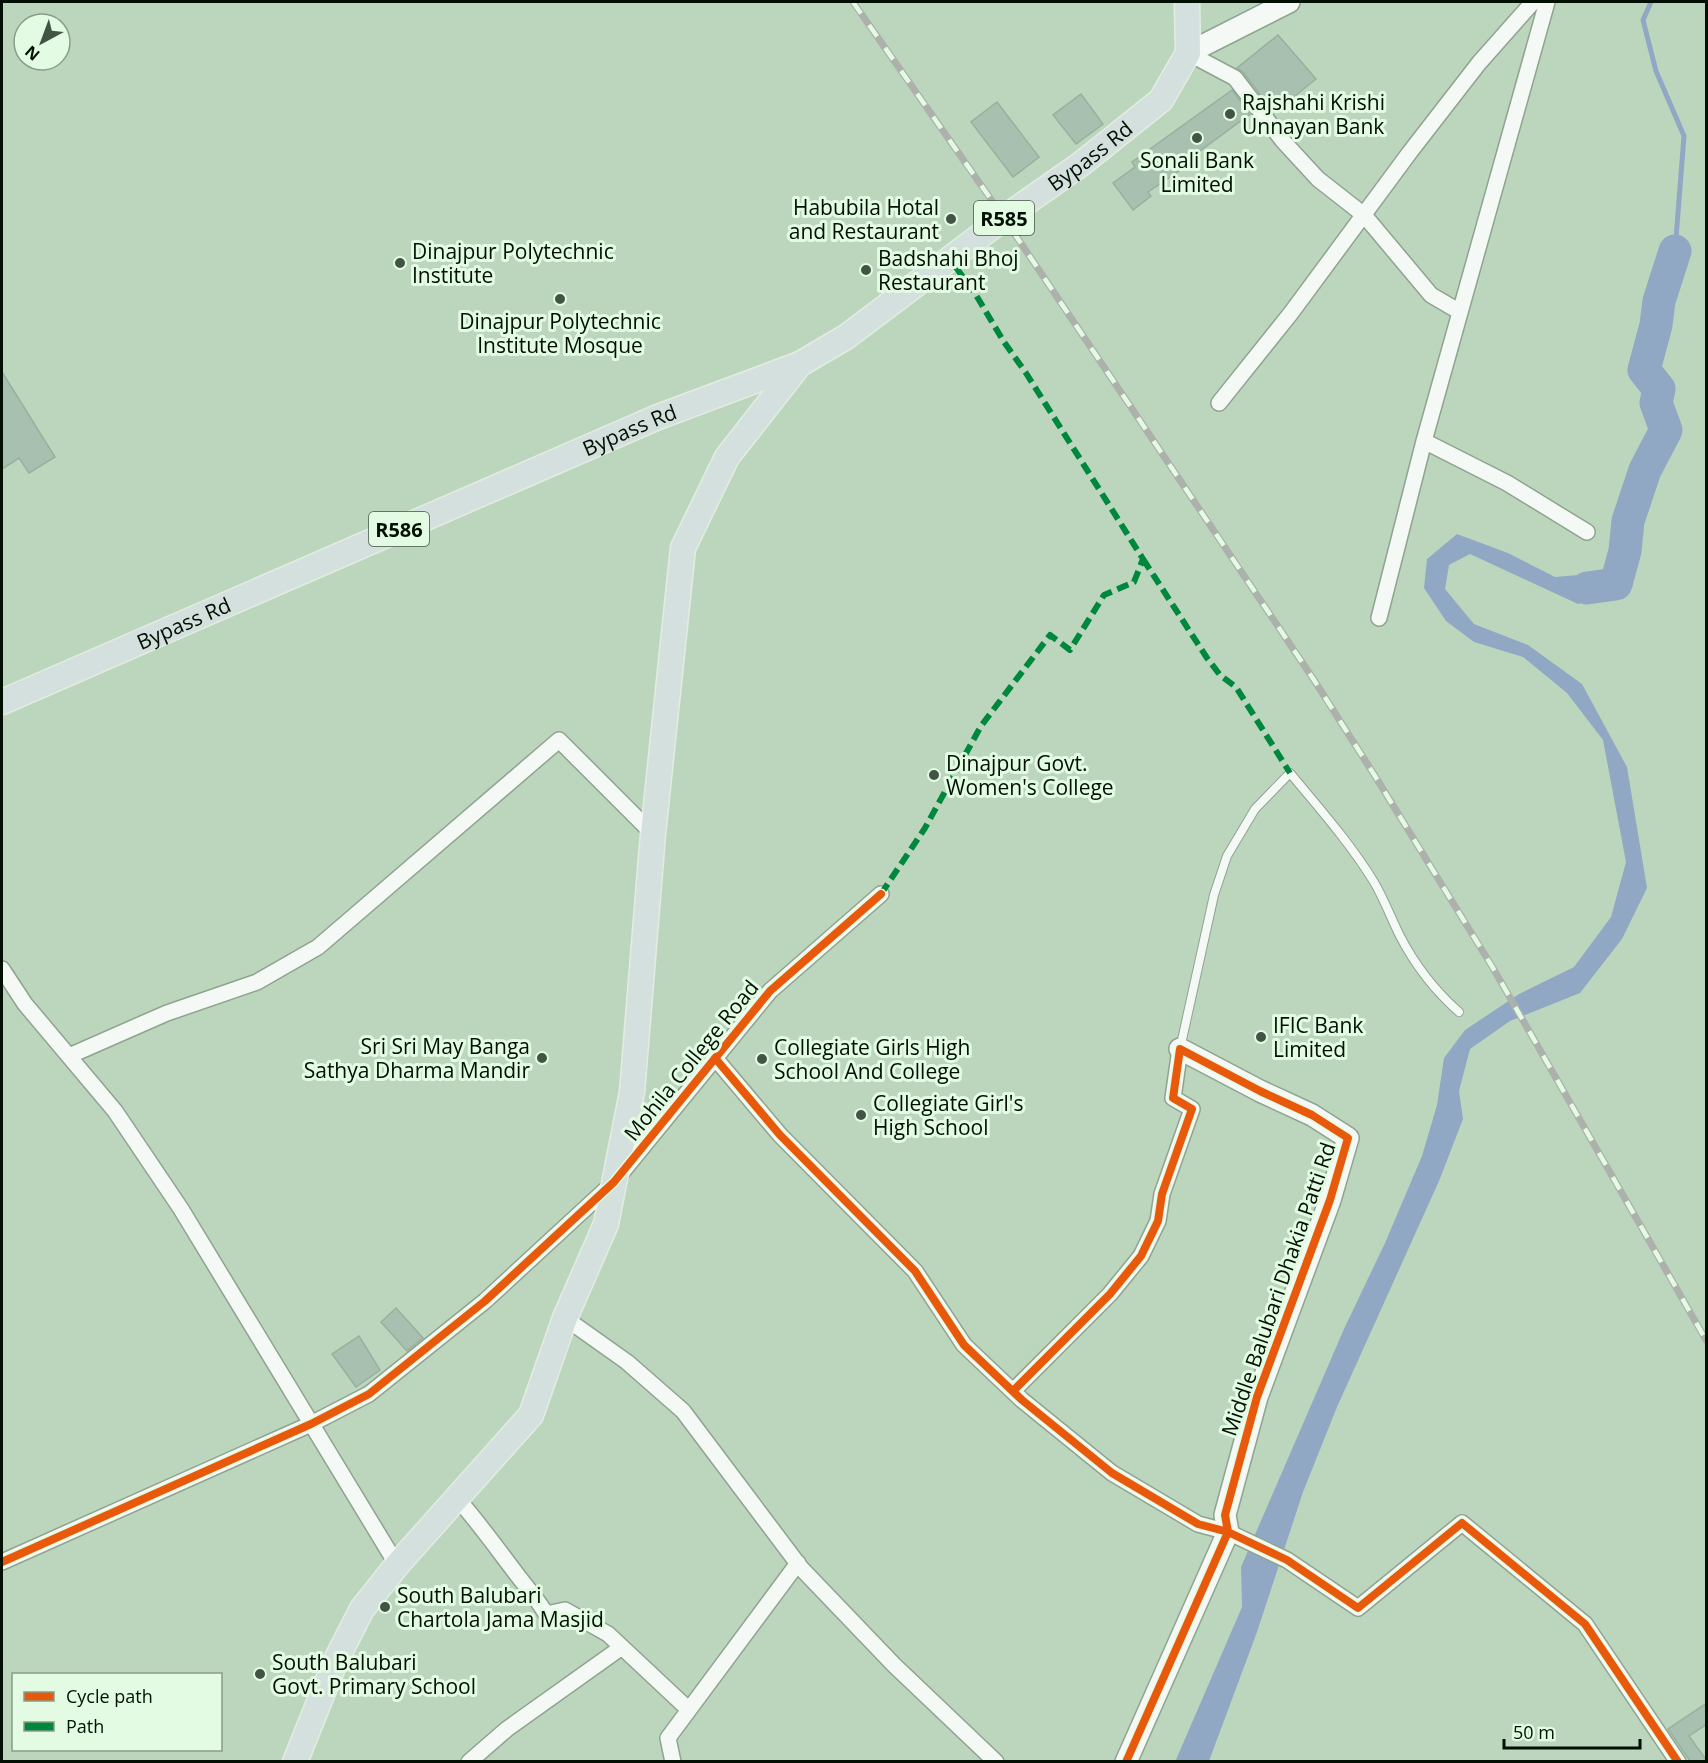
<svg xmlns="http://www.w3.org/2000/svg" width="1708" height="1763" font-family="'Open Sans',sans-serif">
<rect width="100%" height="100%" fill="#bcd6bd"/>
<path fill="#91a8c5" d="M1457,534L1508,553L1555,577L1591,574L1614,594L1578,604L1470,554L1449,565L1445,589L1474,624L1528,645L1582,684L1627,767L1647,888L1622,939L1580,993L1510,1021L1470,1049L1459,1091L1463,1119L1439,1181L1337,1407L1303,1492L1257,1632L1209,1761L1175,1762L1242,1607L1241,1567L1344,1329L1385,1243L1422,1156L1437,1105L1444,1058L1465,1030L1519,994L1574,967L1611,917L1626,862L1603,740L1567,693L1523,657L1474,642L1446,621L1424,588L1427,559Z"/>
<g fill="none" stroke-linecap="round" stroke-linejoin="round">
<path stroke="#91a8c5" stroke-width="5" d="M1651,2L1643,20L1656,71L1684,136L1675,251"/>
<path stroke="#91a8c5" stroke-width="33" d="M1587,588L1616,584L1625,551L1628,521L1645,470L1666,430L1656,403L1659,389L1644,370L1656,325L1659,301L1675,251"/>
</g>
<path fill="#a7c0af" stroke="#97b09f" stroke-width="1.5" d="M1278,35L1316,79L1274,113L1243,72L1237,68Z
M1232,90L1250,114L1177,168L1179,171L1148,192L1151,196L1133,210L1113,183L1135,167L1132,162Z
M1081,94L1103,124L1076,144L1053,115Z
M997,102L1039,157L1013,177L971,122Z
M2,372L55,457L29,473L19,458L2,469Z
M396,1308L423,1338L407,1351L381,1322Z
M359,1336L380,1370L356,1387L332,1354Z
M1707,1703V1724L1689,1736L1707,1761H1690L1668,1729Z"/>
<g fill="none" stroke-linecap="round" stroke-linejoin="round">
<g stroke="#8fa390" stroke-width="10">
<path id="lane" d="M1180,1049L1214,895L1227,856L1255,809L1290,773C1319,808 1350,843 1374,882C1384,899 1391,918 1400,936C1415,965 1434,990 1459,1012"/>
</g>
<g stroke="#8fa390" stroke-width="18">
<path id="street" d="M1547,2L1424,441L1507,483L1587,532
M1188,53L1235,78L1283,141L1318,179L1364,215L1431,295L1460,312
M1219,403L1291,313L1410,152L1479,63L1533,2
M1379,618L1424,441
M2,969L25,1004L115,1111L181,1209L397,1565
M69,1056L167,1013L257,982L318,947L559,740L653,834
M715,1058L780,1135L915,1271L964,1345L1022,1400L1112,1473L1198,1524L1228,1532L1287,1560L1358,1608L1462,1523L1585,1624L1678,1762
M565,1318L627,1362L683,1411L801,1568L894,1665L996,1762
M1013,1391L1110,1294L1141,1256L1158,1221L1162,1194L1192,1109L1173,1098L1180,1049
M457,1498C478,1522 496,1547 515,1572C526,1587 537,1598 546,1614L565,1610L608,1634L688,1709
M2,1562L311,1424L369,1394L485,1301L614,1182L770,991L881,894
M469,1762L507,1729L622,1647
M673,1762L668,1738L798,1563"/>
</g>
<g stroke="#8fa390" stroke-width="24">
<path id="secondary" d="M1188,53L1289,2
M1126,1762L1228,1532L1225,1515L1257,1397L1330,1200L1348,1138L1312,1115L1260,1091L1180,1049"/>
</g>
<g stroke="#e1ede1" stroke-width="27">
<g id="primary">
<path id="s1" d="M2,702L658,417L800,364L846,337L1004,218L1081,164L1161,100L1188,53L1187,2"/>
<path d="M295,1762L336,1660L362,1609L397,1565L531,1415L565,1318L606,1224L632,1092L653,834L683,548L727,457L800,364"/>
</g>
</g>
<use href="#lane" stroke="#f5f9f5" stroke-width="8"/>
<use href="#street" stroke="#f5f9f5" stroke-width="15"/>
<use href="#secondary" stroke="#f5f9f5" stroke-width="21"/>
<use href="#primary" stroke="#d4e0dd" stroke-width="24"/>
<g stroke="#acb1ac" stroke-width="7">
<path id="rail" d="M853,2L1004,218L1314,680L1375,776L1493,968L1706,1340"/>
</g>
<use href="#rail" stroke="#e3fbe3" stroke-width="4.5" stroke-dasharray="14" stroke-linecap="butt"/>
<path stroke="#00873e" stroke-width="6" stroke-dasharray="12 6" stroke-linecap="butt" d="M1143,559L1207,658L1220,675L1236,687L1290,773
M881,894L925,828L981,726L1050,635L1070,650L1104,595L1134,582L1143,559L1026,373L1004,342L976,295L950,259"/>
<g stroke="#e3fbe3" stroke-width="11">
<path id="cycleway" d="M715,1058L780,1135L915,1271L964,1345L1022,1400L1112,1473L1198,1524L1228,1532L1287,1560L1358,1608L1462,1523L1585,1624L1678,1762
M1013,1391L1110,1294L1141,1256L1158,1221L1162,1194L1192,1109L1173,1098L1180,1049L1260,1091L1312,1115L1348,1138L1330,1200L1257,1397L1225,1515L1228,1532L1126,1762
M2,1562L311,1424L369,1394L485,1301L614,1182L770,991L881,894"/>
</g>
<use href="#cycleway" stroke="#e8590c" stroke-width="8"/>
</g>
<g fill="#425544" stroke="#e3fbe3" stroke-width="2">
<circle cx="1230" cy="114" r="6"/>
<circle cx="1197" cy="138" r="6"/>
<circle cx="951" cy="219" r="6"/>
<circle cx="400" cy="263" r="6"/>
<circle cx="866" cy="270" r="6"/>
<circle cx="560" cy="299" r="6"/>
<circle cx="934" cy="775" r="6"/>
<circle cx="1261" cy="1037" r="6"/>
<circle cx="542" cy="1058" r="6"/>
<circle cx="762" cy="1059" r="6"/>
<circle cx="861" cy="1115" r="6"/>
<circle cx="385" cy="1607" r="6"/>
<circle cx="260" cy="1674" r="6"/>
</g>
<g text-anchor="middle" dominant-baseline="central" stroke-width="6" stroke-linejoin="round" paint-order="stroke">
<g fill="#e3fbe3" stroke="#455646" stroke-width="1.5">
<rect x="974" y="201" width="60" height="34" rx="4.5"/>
<rect x="369" y="512" width="60" height="34" rx="4.5"/>
</g>
<g font-size="20" font-weight="bold" fill="#011003">
<text x="1004" y="218">R585</text>
<text x="399" y="529">R586</text>
</g>
<g font-size="21" fill="#011003" stroke="#e3fbe3" text-anchor="start">
<text x="1242" y="102">Rajshahi Krishi<tspan x="1242" dy="24">Unnayan Bank</tspan></text>
<text x="1197" y="160" text-anchor="middle">Sonali Bank<tspan x="1197" dy="24">Limited</tspan></text>
<text x="939" y="207" text-anchor="end">Habubila Hotal<tspan x="939" dy="24">and Restaurant</tspan></text>
<text x="412" y="251">Dinajpur Polytechnic<tspan x="412" dy="24">Institute</tspan></text>
<text x="878" y="258">Badshahi Bhoj<tspan x="878" dy="24">Restaurant</tspan></text>
<text x="560" y="321" text-anchor="middle">Dinajpur Polytechnic<tspan x="560" dy="24">Institute Mosque</tspan></text>
<text x="946" y="763">Dinajpur Govt.<tspan x="946" dy="24">Women's College</tspan></text>
<text x="1273" y="1025">IFIC Bank<tspan x="1273" dy="24">Limited</tspan></text>
<text x="530" y="1046" text-anchor="end">Sri Sri May Banga<tspan x="530" dy="24">Sathya Dharma Mandir</tspan></text>
<text x="774" y="1047">Collegiate Girls High<tspan x="774" dy="24">School And College</tspan></text>
<text x="873" y="1103">Collegiate Girl's<tspan x="873" dy="24">High School</tspan></text>
<text x="397" y="1595">South Balubari<tspan x="397" dy="24">Chartola Jama Masjid</tspan></text>
<text x="272" y="1662">South Balubari<tspan x="272" dy="24">Govt. Primary School</tspan></text>
</g>
<g font-size="21" fill="#011003" stroke="#e3fbe3">
<text stroke="none"><textPath href="#s1" startOffset="1224">Bypass Rd</textPath></text>
<text stroke="none"><textPath href="#s1" startOffset="684">Bypass Rd</textPath></text>
<text stroke="none"><textPath href="#s1" startOffset="198">Bypass Rd</textPath></text>
<text transform="translate(691 1060) rotate(-51)">Mohila College Road</text>
<text transform="translate(1278 1289) rotate(-71)">Middle Balubari Dhakia Patti Rd</text>
</g>
</g>
<rect width="1708" height="1763" fill="none" stroke="#011003" stroke-width="6"/>
<rect x="12" y="1673" width="210" height="78" fill="#e3fbe3" stroke="#899d89" stroke-width="1.5"/>
<rect x="24" y="1692" width="30" height="9" fill="#e8590c" stroke="#899d89" stroke-width="1.5"/>
<text x="66" y="1703" font-size="18" fill="#011003">Cycle path</text>
<rect x="24" y="1722" width="30" height="9" fill="#00873e" stroke="#899d89" stroke-width="1.5"/>
<text x="66" y="1733" font-size="18" fill="#011003">Path</text>
<g transform="translate(42 42) rotate(221)"><circle r="28" fill="#e3fbe3" stroke="#899d89" stroke-width="1.5"/>
<path d="M0-4.5L10 22L0 15L-10 22Z" fill="#425544"/>
<text y="-9" font-size="16" font-weight="bold" text-anchor="middle" fill="#011003">N</text>
</g>
<path d="M1504 1739v9h136v-9" fill="none" stroke="#011003" stroke-width="3"/>
<text x="1513" y="1739" font-size="18" fill="#011003" stroke="#e3fbe3" stroke-width="4.5" paint-order="stroke">50 m</text>
</svg>
